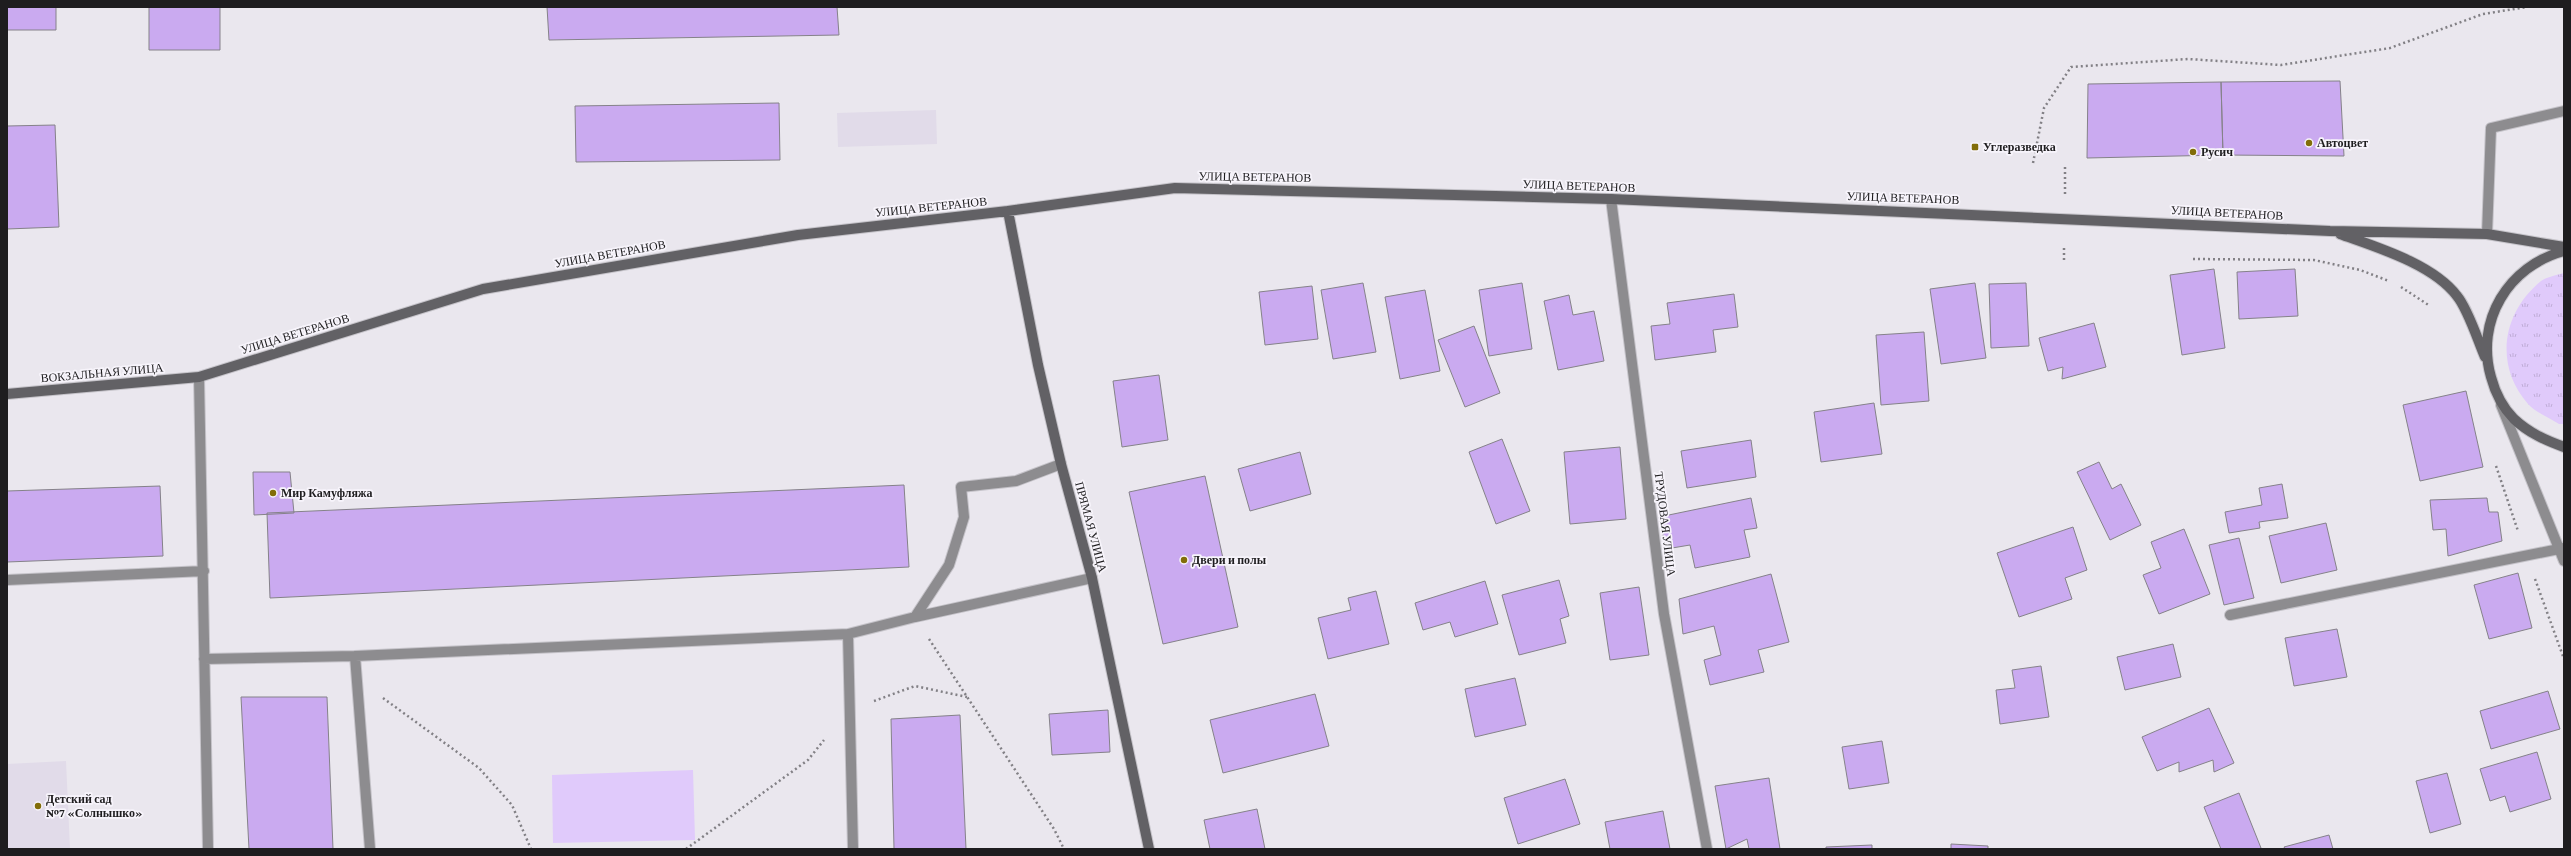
<svg xmlns="http://www.w3.org/2000/svg" width="2571" height="856" font-family="'Crimson Pro',serif">
<defs>
<pattern id="grass-tufts" width="24" height="20" patternUnits="userSpaceOnUse"><rect width="24" height="20" fill="#e0cafb"/><path d="M3 7l-1-3M5 7V3M7 7l1-3M15 17l-1-3M17 17v-4M19 17l1-3" fill="none" stroke="#c0add7"/></pattern>
</defs>
<rect width="100%" height="100%" fill="#eae7ee"/>
<path fill="#e1dbe9" d="M936,110L937,144L838,147L837,113Z
M66,761L70,849H7V764Z"/>
<path fill="url(#grass-tufts)" d="M2564,273V424H2559C2550,418 2535,412 2528,404C2494,365 2502,313 2541,281C2547,277 2557,275 2564,273Z"/>
<path fill="#e0cafb" d="M693,770L695,840L553,843L552,775Z"/>
<path fill="#caaaf0" stroke="#858289" d="M7,7H56V30H7Z
M133,7H220V50H149V7Z
M547,7H837L839,35L549,40Z
M2340,81L2344,156L2223,155L2221,82Z
M2221,82L2223,155L2087,158L2088,84Z
M779,103L780,160L576,162L575,106Z
M55,125L59,227L7,229V126Z
M2214,269L2225,348L2182,355L2170,275Z
M2295,269L2298,316L2239,319L2237,272Z
M1363,283L1376,352L1333,359L1321,290Z
M1522,283L1532,349L1489,356L1479,290Z
M1975,283L1986,358L1941,364L1930,289Z
M2026,283L2029,346L1991,348L1989,284Z
M1312,286L1318,339L1265,345L1259,292Z
M1425,290L1440,371L1400,379L1385,297Z
M1734,294L1738,327L1713,330L1716,352L1655,360L1651,326L1670,324L1667,303Z
M1569,295L1573,315L1594,311L1604,361L1558,370L1544,301Z
M2094,323L2106,367L2062,379L2063,367L2048,371L2039,338Z
M1474,326L1500,393L1465,407L1438,340Z
M1924,332L1929,401L1881,405L1876,335Z
M1159,375L1168,440L1122,447L1113,381Z
M2466,391L2483,467L2420,481L2403,405Z
M1874,403L1882,454L1821,462L1814,412Z
M1502,439L1530,511L1496,524L1469,452Z
M1751,440L1756,477L1687,488L1681,451Z
M1620,447L1626,519L1570,524L1564,452Z
M1300,452L1311,494L1250,511L1238,469Z
M2099,462L2112,489L2121,484L2141,525L2110,540L2077,472Z
M253,472H290L294,513L254,515Z
M1205,476L1238,627L1163,644L1129,492Z
M2282,484L2288,518L2259,522L2260,528L2229,533L2225,512L2262,505L2259,488Z
M904,485L909,567L270,598L267,513Z
M160,486L163,556L7,562V491Z
M1751,498L1757,528L1744,530L1750,557L1695,568L1690,545L1666,549L1659,517Z
M2487,498L2489,512H2498L2502,541L2448,556L2446,529L2433,530L2430,500Z
M2326,523L2337,570L2281,583L2269,536Z
M2073,527L2087,570L2065,578L2072,599L2019,617L1997,553Z
M2184,529L2210,594L2159,614L2143,575L2161,568L2151,542Z
M2239,538L2254,598L2224,605L2209,545Z
M2518,573L2532,628L2489,639L2474,585Z
M1771,574L1789,642L1758,650L1764,672L1710,685L1704,660L1721,655L1714,626L1683,634L1679,599Z
M1559,580L1569,616L1560,619L1566,643L1519,655L1502,595Z
M1485,581L1498,624L1455,637L1450,622L1423,630L1415,603Z
M1639,587L1649,655L1610,660L1600,593Z
M1376,591L1389,644L1328,659L1318,618L1351,610L1348,598Z
M2337,629L2347,677L2294,686L2285,638Z
M2173,644L2181,677L2125,690L2117,657Z
M2041,666L2049,717L2000,724L1996,690L2015,688L2012,670Z
M1515,678L1526,725L1475,737L1465,689Z
M2548,691L2560,729L2491,749L2480,711Z
M1315,694L1329,746L1223,773L1210,720Z
M241,697H327L333,849H249Z
M2209,708L2234,763L2214,772L2213,760L2179,772V762L2157,771L2142,737Z
M1108,710L1110,752L1052,755L1049,714Z
M960,715L966,849H894L891,719Z
M1882,741L1889,783L1849,789L1842,747Z
M2537,752L2551,799L2510,812L2505,796L2490,801L2480,769Z
M2447,773L2461,824L2430,833L2416,781Z
M1769,778L1780,849H1749L1747,839L1726,849L1715,786Z
M1565,779L1580,824L1518,844L1504,798Z
M2239,793L2261,848L2258,849H2221L2204,807Z
M1257,809L1265,849H1210L1204,820Z
M1663,811L1670,849H1610L1605,822Z
M2329,835L2333,849H2285L2284,847Z
M1951,844L1988,846V849H1951Z
M1872,845V849H1826V847Z"/>
<g fill="none" stroke-linecap="round" stroke-linejoin="round">
<g stroke="#c5c3c9" stroke-width="12">
<path id="lane" d="M2487,234L2491,128L2564,111
M199,377L208,849
M7,580L204,571
M2230,615L2564,548
M915,617L1092,578
M848,634L915,617L949,565L964,517L961,487L1016,481L1061,464
M355,656L370,849
M204,659L355,656L848,634L853,849"/>
</g>
<g stroke="#c5c3c9" stroke-width="12">
<path id="street" d="M1611,199L1664,614L1707,849
M2501,405L2564,561"/>
</g>
<g stroke="#c5c3c9" stroke-width="12">
<path id="secondary" d="M1008,211L1038,365L1061,464L1092,578L1149,849
M2340,234C2376,247 2433,264 2457,296C2468,309 2478,341 2485,357
M2564,251C2508,266 2475,321 2491,377C2495,392 2503,408 2514,419C2529,433 2545,440 2564,447
M7,394L199,377L483,289L798,235L1008,211L1175,188L1611,199L2330,231L2487,234L2564,247"/>
</g>
<path stroke="#828085" stroke-width="2.5" stroke-dasharray="2 3" stroke-linecap="butt" d="M2033,163L2044,108L2071,67L2188,59L2281,65L2390,48L2483,14L2527,7
M2065,194V164
M2193,259L2314,260L2360,270L2389,281
M2064,260V245
M2401,287L2430,306
M2496,466L2518,531
M2535,579L2564,659
M929,639L1054,829L1064,849
M383,698L479,768L512,805L531,849
M874,701L915,686L967,697
M686,849L808,760L824,740"/>
<use href="#lane" stroke="#8d8c8f" stroke-width="10"/>
<use href="#street" stroke="#8d8c8f" stroke-width="10"/>
<use href="#secondary" stroke="#626165" stroke-width="10"/>
</g>
<g fill="#826d09" stroke="#f7f4fb" stroke-width="1.5">
<circle cx="2309" cy="143" r="4"/>
<rect x="1971" y="143" width="8" height="8" rx="2"/>
<circle cx="2193" cy="152" r="4"/>
<circle cx="273" cy="493" r="4"/>
<circle cx="1184" cy="560" r="4"/>
<circle cx="38" cy="806" r="4"/>
</g>
<g text-anchor="middle" dominant-baseline="central" stroke-width="3.5" stroke-linejoin="round" paint-order="stroke">
<g font-size="12" font-weight="bold" fill="#1e1d1f" stroke="#f7f4fb" text-anchor="start">
<text x="2317" y="143">Автоцвет</text>
<text x="1983" y="147">Углеразведка</text>
<text x="2201" y="152">Русич</text>
<text x="281" y="493">Мир Камуфляжа</text>
<text x="1192" y="560">Двери и полы</text>
<text x="46" y="799">Детский сад<tspan x="46" dy="14">№7 «Солнышко»</tspan></text>
</g>
<g font-size="12" fill="#1e1d1f" stroke="#f7f4fb">
<text transform="translate(1255 177) rotate(1)">УЛИЦА ВЕТЕРАНОВ</text>
<text transform="translate(1579 186) rotate(2)">УЛИЦА ВЕТЕРАНОВ</text>
<text transform="translate(1903 198) rotate(2)">УЛИЦА ВЕТЕРАНОВ</text>
<text transform="translate(931 207) rotate(-6)">УЛИЦА ВЕТЕРАНОВ</text>
<text transform="translate(2227 213) rotate(3)">УЛИЦА ВЕТЕРАНОВ</text>
<text transform="translate(610 254) rotate(-10)">УЛИЦА ВЕТЕРАНОВ</text>
<text transform="translate(295 334) rotate(-17)">УЛИЦА ВЕТЕРАНОВ</text>
<text transform="translate(102 373) rotate(-5)">ВОКЗАЛЬНАЯ УЛИЦА</text>
<text transform="translate(1665 524) rotate(83)">ТРУДОВАЯ УЛИЦА</text>
<text transform="translate(1091 527) rotate(75)">ПРЯМАЯ УЛИЦА</text>
</g>
</g>
<rect width="2571" height="856" fill="none" stroke="#1e1d1f" stroke-width="16"/>
</svg>
